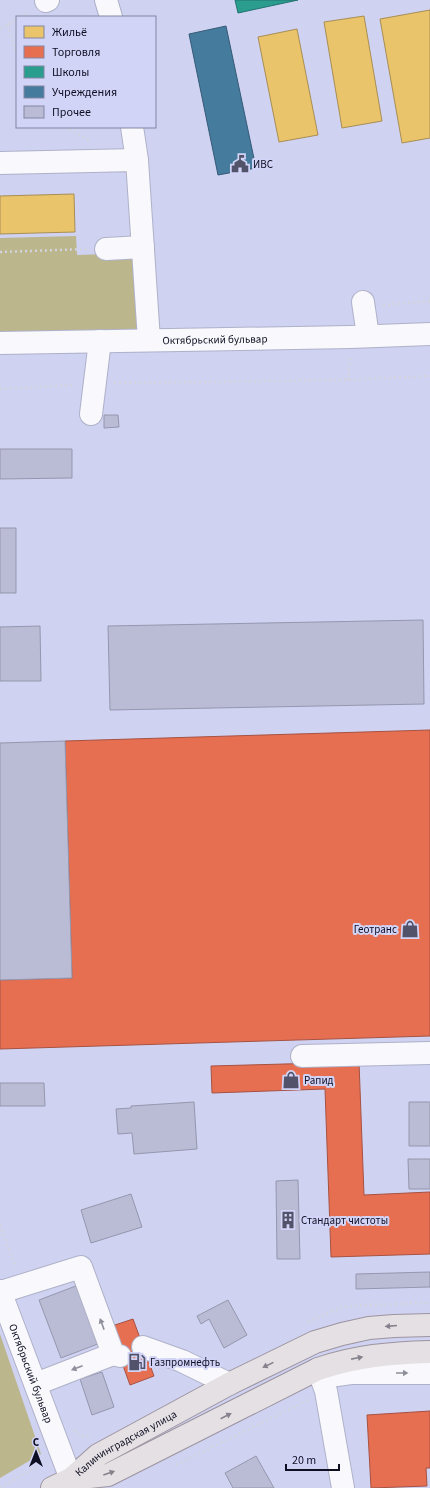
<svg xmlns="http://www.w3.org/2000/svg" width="430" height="1488" font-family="'Source Sans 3',sans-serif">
<rect width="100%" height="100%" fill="#cfd2f1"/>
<path fill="#bcb68d" d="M76,236L77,255L137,253L142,334L0,337V238Z
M0,1334L41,1454L0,1478Z"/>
<path fill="#e9c46a" stroke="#a88e55" d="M430,10V138L402,143L380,19Z
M364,16L382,121L342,128L324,22Z
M297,29L318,135L279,142L258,37Z
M74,194L75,232L0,234V196Z"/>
<path fill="#e76f51" stroke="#a65243" d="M430,730V1036L0,1049V980L72,978L65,741Z
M359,1062L364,1195L430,1192V1254L331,1257L325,1089L212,1093L211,1066Z
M133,1319L154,1376L130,1385L109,1327Z
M430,1411V1468H426L427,1486L371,1488L367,1415Z"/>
<path fill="#2a9d8f" stroke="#22726f" d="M235,0H298L238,13Z"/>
<path fill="#457b9d" stroke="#355b78" d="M226,26L256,168L218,175L189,34Z"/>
<path fill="#babbd4" stroke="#9597ae" d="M104,415H118L119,427L104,428Z
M0,449H72V478L0,479Z
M0,528H16V593H0Z
M423,620L424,704L110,710L108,626Z
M40,626L41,681H0V627Z
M65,741L72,978L0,980V743Z
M0,1083H44L45,1106H0Z
M194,1102L197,1149L134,1154L132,1133L118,1134L116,1109L131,1108V1106Z
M409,1102H430V1146H409Z
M408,1159H430V1189H409Z
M298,1180L300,1259H277L276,1181Z
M131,1194L142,1227L91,1243L81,1210Z
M430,1272V1287L356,1289V1274Z
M81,1284L103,1342L61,1358L39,1300Z
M228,1300L247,1335L224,1348L209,1319L201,1324L197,1316Z
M102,1372L114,1407L92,1415L80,1379Z
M256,1456L274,1488H233L225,1473Z"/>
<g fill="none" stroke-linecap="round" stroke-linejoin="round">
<g stroke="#afb1c9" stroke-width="24">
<g id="minor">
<path d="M106,0L111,17"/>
<path d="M46,1L48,0"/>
<path d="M132,127L137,160"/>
<path d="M0,163L137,160L149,340"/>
<path d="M106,249L143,247"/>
<path d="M363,302L368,336"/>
<path id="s1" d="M0,343L351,337L430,334"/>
<path d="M91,414L100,341"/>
<path d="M302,1056L430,1053"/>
<path id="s2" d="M0,1291L71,1479"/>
<path d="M1,1292L81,1267L113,1354L120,1356"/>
<path d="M143,1347L182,1361L229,1384"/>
<path d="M318,1369L326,1391L343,1488"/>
<path d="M322,1377L351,1373H430"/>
<path d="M36,1384L113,1354"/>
</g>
</g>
<g stroke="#9c94a0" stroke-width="24">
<g id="major">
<path d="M71,1479L108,1475L318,1369C356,1356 391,1353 430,1352"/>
<path id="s3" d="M52,1488L71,1479L98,1455L229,1384L315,1342L342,1334L369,1328L394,1326L430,1325"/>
</g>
</g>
<path stroke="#d2d3dd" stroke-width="2.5" stroke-dasharray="2 3" stroke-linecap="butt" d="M21,17L30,11
M8,25L17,55
M0,29L17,19
M65,127L91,141
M0,252L87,249
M383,305L430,301
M348,380L350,356
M114,383L348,380L430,376
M0,389L75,385
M0,1225L16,1268
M308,1322L340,1308L363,1305L430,1303
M74,1430L79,1435L89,1437
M176,1465L308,1400
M0,1488L41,1464"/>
<use href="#minor" stroke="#f8f8fd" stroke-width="22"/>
<use href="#major" stroke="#e5e0e3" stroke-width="22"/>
</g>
<defs><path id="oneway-solid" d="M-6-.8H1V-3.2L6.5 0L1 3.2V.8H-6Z"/></defs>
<g fill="#8f8f9b">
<use href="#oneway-solid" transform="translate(102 1324) rotate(-110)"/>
<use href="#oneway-solid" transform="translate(77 1368) rotate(159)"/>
<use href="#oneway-solid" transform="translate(402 1373)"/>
</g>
<g fill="#85828d">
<use href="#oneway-solid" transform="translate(391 1326) rotate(175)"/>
<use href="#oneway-solid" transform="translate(357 1358) rotate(-11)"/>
<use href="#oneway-solid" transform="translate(268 1365) rotate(154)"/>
<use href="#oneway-solid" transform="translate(226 1416) rotate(-27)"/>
<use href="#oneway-solid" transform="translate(109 1473) rotate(-19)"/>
</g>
<defs>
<g id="civic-bare" transform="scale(1.38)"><path d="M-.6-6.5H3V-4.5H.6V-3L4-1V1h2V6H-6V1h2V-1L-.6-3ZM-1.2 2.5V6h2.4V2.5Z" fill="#52536b" stroke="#d2d4f7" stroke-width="2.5" paint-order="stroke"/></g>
<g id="shop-bare" transform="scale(1.38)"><path d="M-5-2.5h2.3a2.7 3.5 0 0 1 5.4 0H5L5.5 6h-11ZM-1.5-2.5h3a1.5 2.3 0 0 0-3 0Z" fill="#52536b" stroke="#d2d4f7" stroke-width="2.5" paint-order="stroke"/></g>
<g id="building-bare" transform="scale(1.38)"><path d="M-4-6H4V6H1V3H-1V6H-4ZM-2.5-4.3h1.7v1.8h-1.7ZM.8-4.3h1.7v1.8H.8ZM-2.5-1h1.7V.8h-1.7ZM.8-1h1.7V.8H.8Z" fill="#52536b" stroke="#d2d4f7" stroke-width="2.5" paint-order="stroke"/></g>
<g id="fuel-bare" transform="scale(1.38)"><path d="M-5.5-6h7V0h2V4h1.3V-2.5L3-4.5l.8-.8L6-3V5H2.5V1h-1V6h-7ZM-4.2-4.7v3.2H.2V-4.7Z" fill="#52536b" stroke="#d2d4f7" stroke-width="2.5" paint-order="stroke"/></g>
</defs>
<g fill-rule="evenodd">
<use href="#civic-bare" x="240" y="164"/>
<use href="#shop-bare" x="410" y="929"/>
<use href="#shop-bare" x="291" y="1080"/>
<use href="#building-bare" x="288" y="1220"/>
<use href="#fuel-bare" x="137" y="1362"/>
</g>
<g text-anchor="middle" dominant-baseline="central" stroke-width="4" stroke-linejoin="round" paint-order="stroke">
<g font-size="11" fill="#0f0f23" stroke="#d2d4f7" text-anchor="start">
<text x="253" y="164">ИВС</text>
<text x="397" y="929" text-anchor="end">Геотранс</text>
<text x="304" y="1080">Рапид</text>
<text x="301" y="1220">Стандарт чистоты</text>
<text x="150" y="1362">Газпромнефть</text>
</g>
<g font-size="11" fill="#0f0f23" stroke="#d2d4f7">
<text stroke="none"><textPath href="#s1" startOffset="215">Октябрьский бульвар</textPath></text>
<text stroke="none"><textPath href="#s2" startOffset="88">Октябрьский бульвар</textPath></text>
<text stroke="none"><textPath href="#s3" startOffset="87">Калининградская улица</textPath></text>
</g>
</g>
<rect x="16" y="16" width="140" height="112" fill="#d2d4f7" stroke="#8485a2"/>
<rect x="24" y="26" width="20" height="12" fill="#e9c46a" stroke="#8485a2"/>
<text x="52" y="36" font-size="12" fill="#0f0f23">Жильё</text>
<rect x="24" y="46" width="20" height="12" fill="#e76f51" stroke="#8485a2"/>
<text x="52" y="56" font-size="12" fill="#0f0f23">Торговля</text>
<rect x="24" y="66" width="20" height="12" fill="#2a9d8f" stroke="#8485a2"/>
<text x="52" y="76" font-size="12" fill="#0f0f23">Школы</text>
<rect x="24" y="86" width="20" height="12" fill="#457b9d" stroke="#8485a2"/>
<text x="52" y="96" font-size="12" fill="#0f0f23">Учреждения</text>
<rect x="24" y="106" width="20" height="12" fill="#babbd4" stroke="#8485a2"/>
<text x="52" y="116" font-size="12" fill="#0f0f23">Прочее</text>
<g transform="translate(36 1452)" stroke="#d2d4f7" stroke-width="3" paint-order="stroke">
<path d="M0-3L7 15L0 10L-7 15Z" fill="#0f0f23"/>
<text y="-6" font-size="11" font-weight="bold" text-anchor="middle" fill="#0f0f23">С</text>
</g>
<path d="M286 1464v6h53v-6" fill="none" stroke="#0f0f23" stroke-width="2"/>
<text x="292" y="1464" font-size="12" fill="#0f0f23" stroke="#d2d4f7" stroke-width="3" paint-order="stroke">20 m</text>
</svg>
